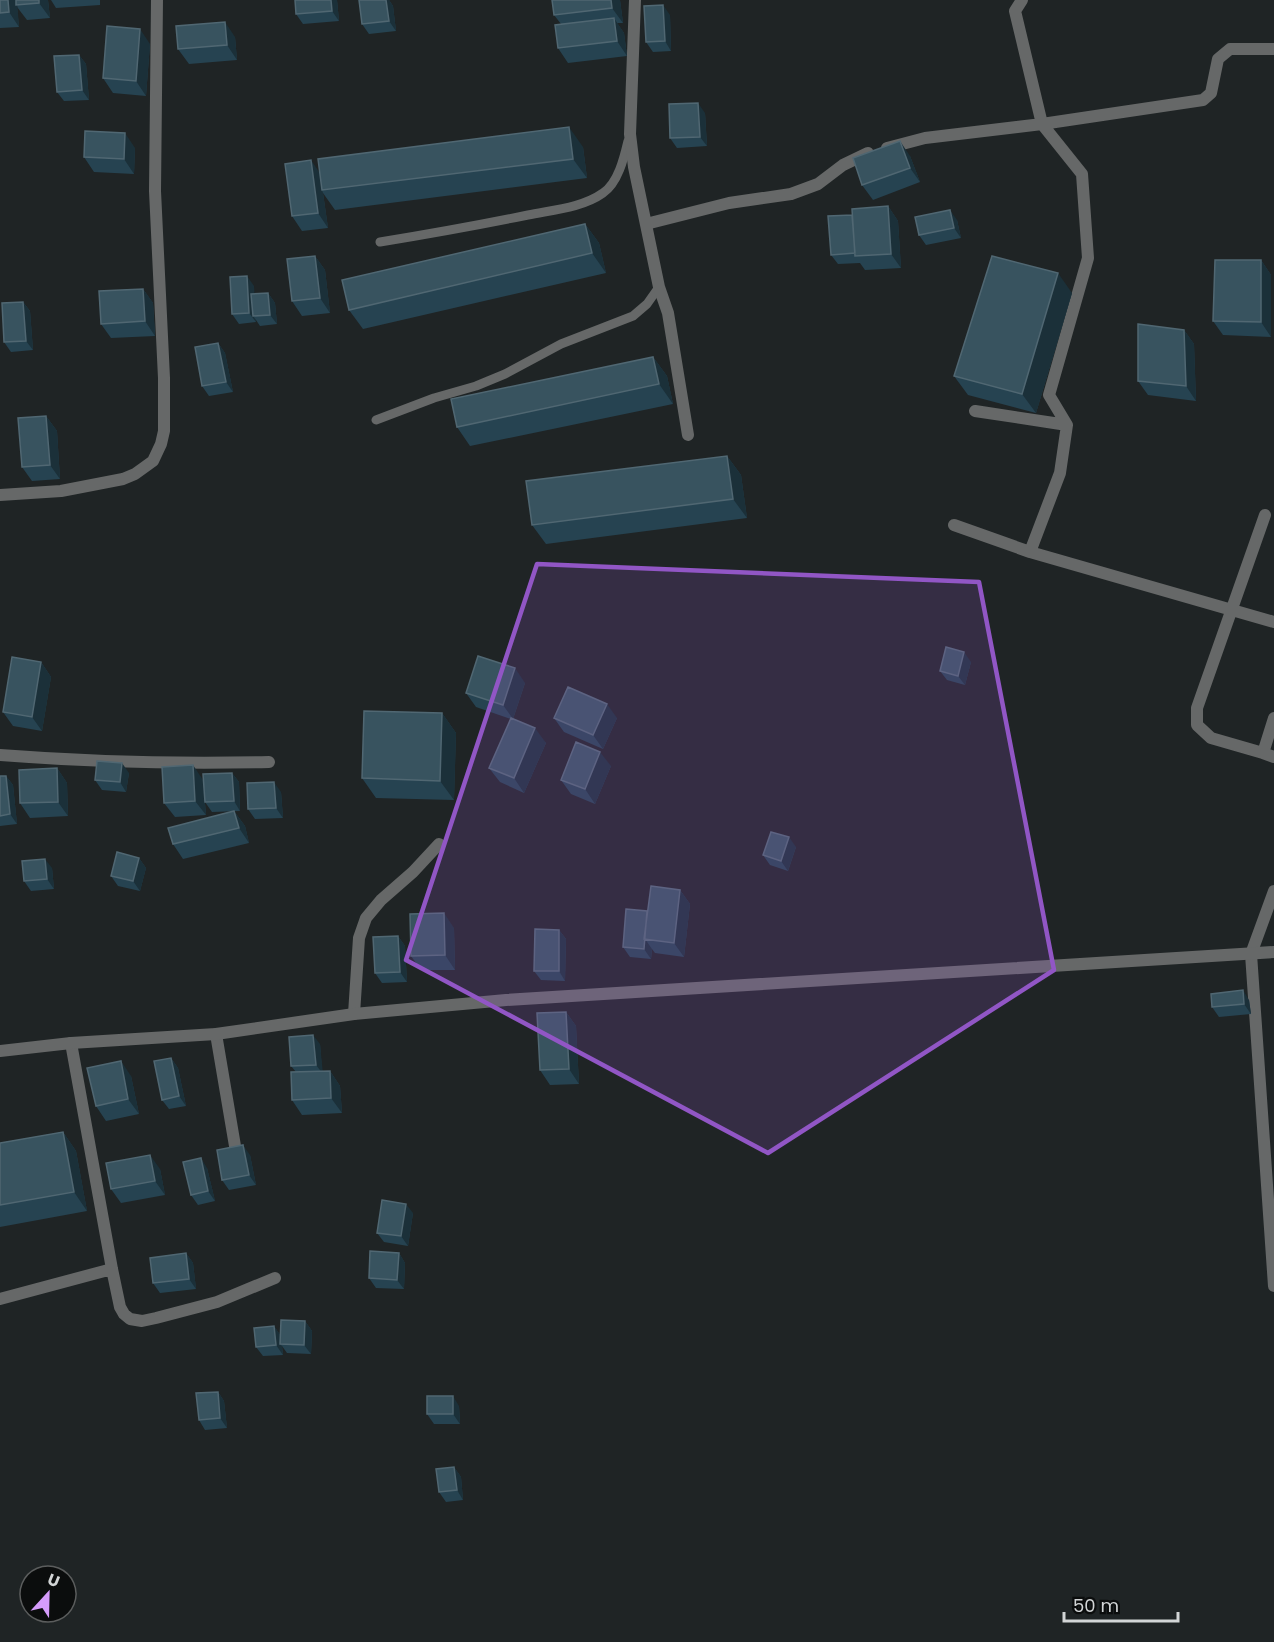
<svg xmlns="http://www.w3.org/2000/svg" width="1274" height="1642" font-family="Poppins,sans-serif">
<rect width="100%" height="100%" fill="#1f2425"/>
<g fill="none" stroke-linecap="round" stroke-linejoin="round">
<path stroke="#666868" stroke-width="9" d="M380,242C429,234 479,225 528,215C552,210 582,208 603,193C618,183 624,158 628,141
M376,420L434,398L476,386L505,374L561,344L633,316L647,304L659,287"/>
<path stroke="#666868" stroke-width="12" d="M635,0L630,134L634,167L659,287L668,313L688,435
M1022,0L1015,11L1042,124L1082,174L1088,258L1049,395L1067,425L1060,473L1030,552L1274,622
M887,148L925,138L1042,124L1203,100L1211,93L1218,59L1230,49H1274
M646,224L729,203L791,194L818,184L843,165L868,153
M975,411L1067,425
M0,495L61,491L123,479L135,474L153,461L161,444L164,431V378L155,191L157,0
M954,525L1030,552
M1274,718L1263,753L1274,757
M1263,753L1211,738L1197,725V708L1265,515
M0,755C90,762 179,764 269,762
M1274,891L1251,954L1274,1286
M354,1014L359,938L366,918L381,900L413,872L439,844
M216,1034L235,1146
M71,1043L112,1269L120,1307L124,1314L130,1319L142,1321L156,1318L217,1302L275,1278
M0,1299L112,1269"/>
<path stroke="#666868" stroke-width="12" d="M0,1051L71,1043L216,1034L354,1014L506,1000L1274,952"/>
</g>
<path fill="#264351" d="M0,0H48L50,18L27,20L17,7L19,27L0,28Z
M51,0H100V5L56,8Z
M337,0L339,21L303,24L296,14Z
M359,0H389L393,6L396,31L369,34L362,24Z
M552,0H620L623,23H617L624,33L627,56L568,63L558,48L561,24L554,15Z
M670,15L671,51L653,52L646,42Z
M235,37L237,60L189,64L178,49Z
M150,44L146,96L113,93L103,78Z
M79,55L86,64L89,100L64,101L57,92Z
M705,113L707,146L677,148L670,138Z
M583,147L587,178L335,210L323,193L328,228L302,231L292,216L319,172Z
M135,148L134,174L94,172L84,157Z
M910,156L920,182L873,200L862,185Z
M888,206L898,221L901,268L865,270L860,263L838,264L831,255L852,215Z
M957,220L961,238L926,245L919,235Z
M585,224L599,243L606,273L363,329L349,310Z
M315,256L325,270L330,313L302,316L292,301Z
M1261,260L1271,275V337L1223,335L1213,321Z
M254,286V294L268,293L275,303L277,324L260,326L256,320V322L239,324L232,314Z
M143,289L153,303L155,336L111,338L101,324Z
M1072,293L1036,413L968,395L954,376Z
M23,302L30,311L33,350L11,352L4,342Z
M1184,330L1194,344L1196,401L1148,395L1138,381Z
M218,343L225,353L233,392L209,396L202,386Z
M653,357L667,376L673,404L470,446L457,427Z
M46,416L57,431L60,479L32,481L22,467Z
M727,456L741,475L747,518L546,544L532,525Z
M41,662L51,677L42,731L13,726L3,712Z
M971,662L965,685L947,680L940,671Z
M525,683L513,719L546,743L524,793L500,782L489,768L511,719L476,707L466,693Z
M442,713L456,733L454,800L376,798L362,778Z
M554,718H617L603,749L564,732Z
M611,766L595,804L571,794L561,780Z
M57,768L67,783L68,816L30,818L20,803Z
M129,773L126,792L102,790L95,780Z
M232,773L239,782L240,811L212,812L205,802Z
M0,776H6L13,785L17,824L0,826Z
M203,780L206,815L175,817L164,803Z
M281,792L283,818L255,819L248,809Z
M234,811L245,826L249,843L183,859L173,844Z
M796,847L788,871L770,865L763,855Z
M139,858L146,868L140,891L118,886L111,876Z
M52,868L54,889L31,891L24,881Z
M680,890L690,904L684,957L655,953L652,949L651,959L630,957L623,947L648,912Z
M454,928L455,970H421L411,956Z
M559,930L566,939L565,981L541,980L534,971Z
M398,936L405,946L407,982L382,983L375,973Z
M1249,1000L1251,1014L1219,1017L1212,1007Z
M566,1012L576,1026L579,1084L550,1085L540,1070Z
M320,1044L322,1071H330L340,1086L342,1113L302,1115L292,1100L296,1072L291,1066Z
M171,1058L178,1068L186,1106L169,1109L162,1100Z
M131,1076L139,1114L106,1121L96,1106Z
M63,1132L76,1151L87,1211L0,1227V1143Z
M250,1155L256,1185L229,1190L222,1180Z
M207,1168L215,1201L198,1205L191,1195Z
M160,1169L165,1195L121,1203L111,1189Z
M413,1213L408,1246L384,1242L377,1233Z
M186,1253L193,1263L196,1289L160,1293L153,1283Z
M399,1253L405,1263L404,1289L376,1288L369,1278Z
M305,1321L312,1331L311,1354L287,1353L282,1346L283,1355L263,1356L256,1347L274,1326L280,1335Z
M218,1392L224,1401L227,1428L205,1430L199,1420Z
M459,1406L460,1424H434L427,1414Z
M454,1467L461,1477L463,1500L446,1502L439,1492Z"/>
<path fill="#1b3039" d="M8,0H17L19,27L9,12Z
M39,0H48L50,18L39,3Z
M331,0H337L339,21L332,11Z
M386,0H389L393,6L396,31L389,21Z
M611,0H620L623,23L612,8Z
M663,5L670,15L671,51L665,41Z
M614,18L624,33L627,56L617,41Z
M225,22L235,37L237,60L227,45Z
M140,29L150,44L146,96L136,81Z
M79,55L86,64L89,100L82,90Z
M698,103L705,113L707,146L700,137Z
M569,127L583,147L587,178L573,159Z
M125,133L135,148L134,174L124,159Z
M900,141L910,156L920,182L910,168Z
M311,160L321,175L322,190L323,193L328,228L318,213Z
M888,206L898,221L901,268L891,254Z
M950,210L957,220L961,238L954,228Z
M585,224L599,243L606,273L592,253Z
M315,256L325,270L330,313L320,298Z
M1261,260L1271,275V337L1261,322Z
M1058,273L1072,293L1036,413L1022,394Z
M247,276L254,286L256,316H253L256,320V322L249,313Z
M143,289L153,303L155,336L145,321Z
M268,293L275,303L277,324L270,315Z
M23,302L30,311L33,350L26,341Z
M1184,330L1194,344L1196,401L1186,386Z
M218,343L225,353L233,392L226,382Z
M653,357L667,376L673,404L659,384Z
M46,416L57,431L60,479L50,465Z
M727,456L741,475L747,518L733,499Z
M964,652L971,662L965,685L958,676Z
M41,662L51,677L42,731L32,717Z
M515,668L525,683L513,719L503,705Z
M607,704L617,718L603,749L593,735Z
M442,713L456,733L454,800L440,781Z
M535,728L546,743L524,793L514,778Z
M600,752L611,766L595,804L585,789Z
M122,763L129,773L126,792L120,782Z
M193,765L203,780L206,815L195,801Z
M57,768L67,783L68,816L58,802Z
M232,773L239,782L240,811L234,801Z
M6,776L13,785L17,824L10,814Z
M274,782L281,792L283,818L276,808Z
M234,811L245,826L249,843L239,828Z
M789,837L796,847L788,871L781,861Z
M139,858L146,868L140,891L133,881Z
M45,859L52,868L54,889L47,879Z
M680,890L690,904L684,957L674,943Z
M444,913L454,928L455,970L445,955Z
M559,930L566,939L565,981L559,971Z
M398,936L405,946L407,982L400,972Z
M645,939L652,949L651,959L644,949Z
M1243,990L1249,1000L1251,1014L1244,1004Z
M566,1012L576,1026L579,1084L569,1069Z
M313,1035L320,1044L323,1074L316,1065Z
M171,1058L178,1068L186,1106L179,1096Z
M121,1061L131,1076L139,1114L128,1099Z
M330,1071L340,1086L342,1113L331,1098Z
M63,1132L76,1151L87,1211L74,1192Z
M243,1145L250,1155L256,1185L249,1175Z
M150,1155L160,1169L165,1195L155,1181Z
M201,1158L207,1168L215,1201L208,1191Z
M406,1204L413,1213L408,1246L401,1236Z
M186,1253L193,1263L196,1289L189,1279Z
M399,1253L405,1263L404,1289L397,1280Z
M305,1321L312,1331L311,1354L304,1345Z
M274,1326L281,1336L280,1344L282,1346L283,1355L276,1345Z
M218,1392L224,1401L227,1428L220,1418Z
M453,1396L459,1406L460,1424L453,1414Z
M454,1467L461,1477L463,1500L457,1490Z"/>
<path fill="#38535f" stroke="#506772" stroke-width="1.5" d="M0,0H8L9,12L0,13Z
M16,0H39V3L16,5Z
M295,0H331L332,11L296,14Z
M359,0H386L389,21L362,24Z
M552,0H611L612,8L554,15Z
M663,5L665,41L646,42L644,6Z
M614,18L617,41L558,48L555,25Z
M225,22L227,45L178,49L176,26Z
M107,26L140,29L136,81L103,78Z
M79,55L82,90L57,92L54,56Z
M698,103L700,137L670,138L669,104Z
M569,127L573,159L322,190L318,159Z
M85,131L125,133L124,159L84,157Z
M900,141L910,168L862,185L853,158Z
M311,160L318,213L292,216L285,164Z
M888,206L891,254L855,256L852,209Z
M950,210L954,228L919,235L915,217Z
M852,215L855,253L831,255L828,216Z
M585,224L592,253L349,310L342,280Z
M315,256L320,298L292,301L287,259Z
M992,256L1058,273L1022,394L954,376Z
M1215,260H1261V322L1213,321Z
M247,276L249,313L232,314L230,277Z
M143,289L145,321L101,324L99,291Z
M268,293L270,315L253,316L251,294Z
M23,302L26,341L4,342L2,303Z
M1138,324L1184,330L1186,386L1138,381Z
M218,343L226,382L202,386L195,347Z
M653,357L659,384L457,427L451,399Z
M46,416L50,465L22,467L18,418Z
M727,456L733,499L532,525L526,481Z
M946,647L964,652L958,676L940,671Z
M478,656L515,668L503,705L466,693Z
M12,657L41,662L32,717L3,712Z
M568,687L607,704L593,735L554,718Z
M364,711L442,713L440,781L362,778Z
M511,718L535,728L514,778L489,768Z
M576,742L600,752L585,789L561,780Z
M97,761L122,763L120,782L95,780Z
M193,765L195,801L164,803L162,767Z
M57,768L58,802L20,803L19,770Z
M232,773L234,801L205,802L203,774Z
M0,776H6L10,814L0,816Z
M274,782L276,808L248,809L247,783Z
M234,811L239,828L173,844L168,828Z
M771,832L789,837L781,861L763,855Z
M117,852L139,858L133,881L111,876Z
M45,859L47,879L24,881L22,861Z
M651,886L680,890L674,943L644,939Z
M626,909L647,911L644,949L623,947Z
M444,913L445,955L411,956L410,914Z
M535,929L559,930V971H534Z
M398,936L400,972L375,973L373,937Z
M1243,990L1244,1004L1212,1007L1211,994Z
M566,1012L569,1069L540,1070L537,1013Z
M313,1035L316,1065L291,1066L289,1037Z
M171,1058L179,1096L162,1100L154,1061Z
M121,1061L128,1099L96,1106L87,1068Z
M330,1071L331,1098L292,1100L291,1072Z
M63,1132L74,1192L0,1205V1143Z
M243,1145L249,1175L222,1180L217,1150Z
M150,1155L155,1181L111,1189L106,1163Z
M201,1158L208,1191L191,1195L183,1162Z
M382,1200L406,1204L401,1236L377,1233Z
M370,1251L399,1253L397,1280L369,1278Z
M186,1253L189,1279L153,1283L150,1258Z
M281,1320L305,1321L304,1345L280,1344Z
M274,1326L276,1345L256,1347L254,1328Z
M218,1392L220,1418L199,1420L196,1393Z
M427,1396H453V1414H427Z
M454,1467L457,1490L439,1492L436,1469Z"/>
<path fill="#9156c5" fill-opacity="0.2" stroke="#9156c5" stroke-width="4.5" stroke-linejoin="round" d="M537,564L979,582L1054,970L768,1153L406,960Z"/>
<g transform="translate(48 1594) rotate(22)"><circle r="28" fill="#0b0d0d" stroke="#5b5d5d" stroke-width="1.5"/>
<path d="M0-4.5L10 22L0 15L-10 22Z" fill="#d59cfb"/>
<text y="-9" font-size="16" font-weight="bold" text-anchor="middle" fill="#d2d5d6">U</text>
</g>
<path d="M1064 1612v9h114v-9" fill="none" stroke="#d2d5d6" stroke-width="3"/>
<text x="1073" y="1612" font-size="18" fill="#d2d5d6" stroke="#0b0d0d" stroke-width="4.5" paint-order="stroke">50 m</text>
</svg>
